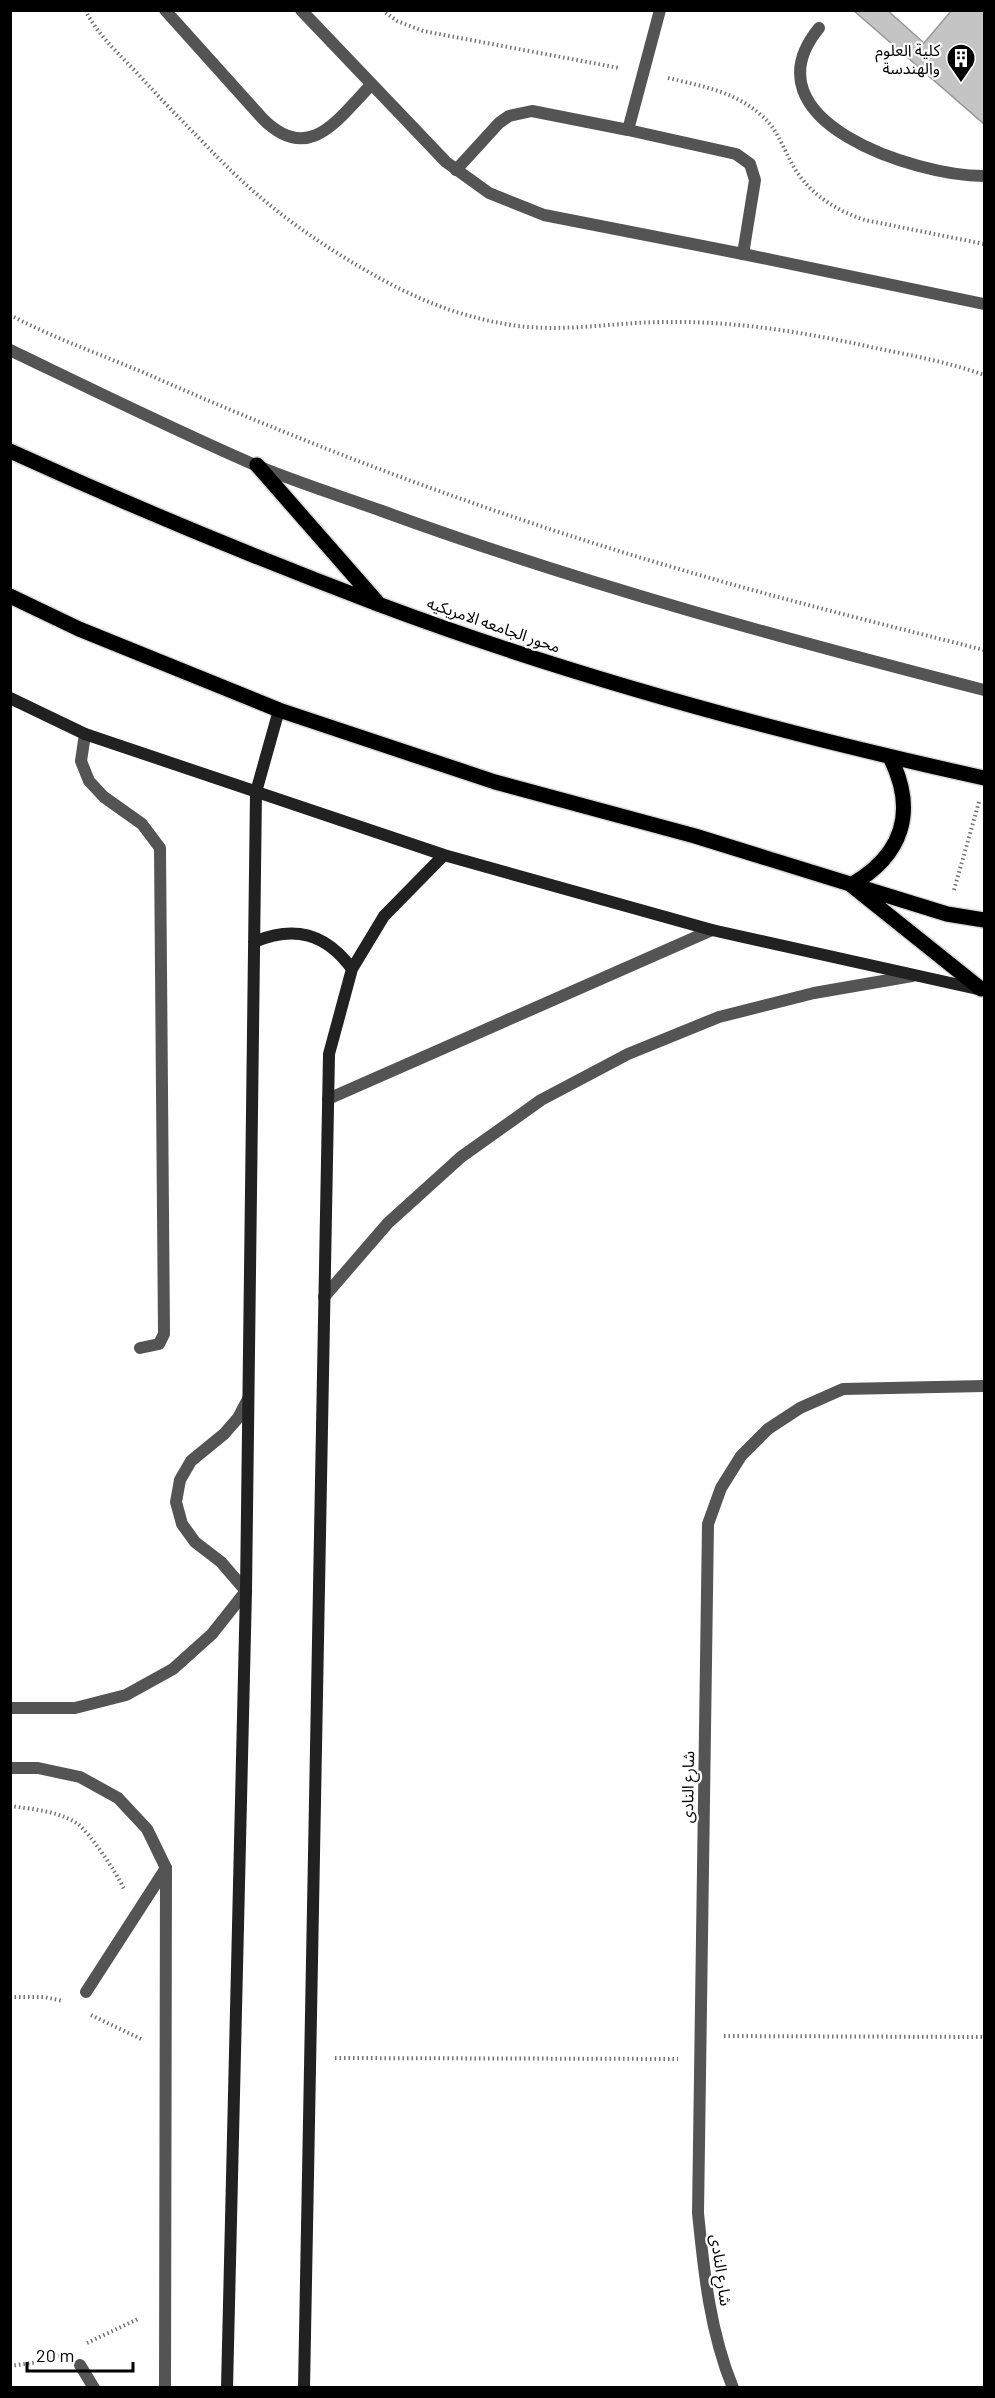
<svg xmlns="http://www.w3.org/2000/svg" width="995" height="2398" font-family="Barlow,'Noto Sans Arabic',sans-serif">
<rect width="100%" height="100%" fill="#fff"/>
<path fill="#c4c4c4" stroke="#989898" stroke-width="1.5" d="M853,10H887L924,43L952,10H984V124Z"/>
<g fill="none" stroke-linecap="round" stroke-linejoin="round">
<g stroke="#dbdbdb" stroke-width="18">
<path id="primary" d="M10,451C131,506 254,557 378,604C575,678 780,733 984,778
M257,465L377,602
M10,596L79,629L279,710L495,782L695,836L947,914L984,920
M890,757C917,811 903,855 851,885L981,989"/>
</g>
<path stroke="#767676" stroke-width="4" stroke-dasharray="1.5 3" stroke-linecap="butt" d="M85,10C98,35 118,53 137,73C158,96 179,118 201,140C244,186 282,218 334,251C394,289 447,316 518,326C568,332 617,322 667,322C739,321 809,333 880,349C915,356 951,363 984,375
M382,10L397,21L423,31L619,68
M668,78C701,86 734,91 761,115C778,129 784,151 795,169C811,195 837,211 865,220L984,244
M10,315C59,341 112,358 163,381C330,454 503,518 679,569C780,599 882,624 984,650
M954,890L979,802
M10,1806C32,1809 59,1811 78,1824C92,1836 116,1872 124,1889
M10,1997H44L63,2001
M91,2015L141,2039
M724,2036L984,2037
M335,2058L678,2059
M87,2343L140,2318
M10,2366L46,2361L59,2356"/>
<path stroke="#545454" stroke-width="12" d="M165,10L263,119C309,165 338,119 371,85
M819,28C743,121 916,176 984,176
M628,130L660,10
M456,170L499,123L509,116L532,111L628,130L736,154L750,164L755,180L743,254
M85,734L81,761L89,781L104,797L142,824L160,848L164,1334L159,1344L140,1348
M328,1099L712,930
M10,1708H75L126,1695L173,1669L212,1634L246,1591L221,1562L195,1542L182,1524L176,1502L180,1480L191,1461L224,1434L238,1418L248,1399
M86,1992L166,1868
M80,2365L94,2388"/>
<path stroke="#545454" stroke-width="12" d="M301,10L446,162L489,193L544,215L743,254L984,304
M10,350C91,389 172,429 255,465C296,482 340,496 382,511C579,583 781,638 984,690
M324,1297L388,1223L461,1157L541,1100L628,1054L719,1017L814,993L912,976
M10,1768H38L80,1777L118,1798L147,1829L166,1868L165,2388
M733,2388C710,2332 704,2273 698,2213L708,1524L721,1488L741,1456L768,1429L800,1408L843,1389L984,1386"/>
<path stroke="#212121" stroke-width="12" d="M10,698L85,734L444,855L712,930L982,990
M254,942C294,925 326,933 352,969
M227,2388L246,1591L256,792L279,710
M304,2388L329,1054L352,969L384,916L444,855"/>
<use href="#primary" stroke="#000" stroke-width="15"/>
</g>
<defs>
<g id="building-pin" transform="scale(1.5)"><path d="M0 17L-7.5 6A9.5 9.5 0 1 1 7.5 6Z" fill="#000" stroke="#fff"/><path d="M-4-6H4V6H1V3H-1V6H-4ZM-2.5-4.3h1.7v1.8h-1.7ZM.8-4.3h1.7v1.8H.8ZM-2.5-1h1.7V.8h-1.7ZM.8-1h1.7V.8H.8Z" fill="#fff"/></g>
</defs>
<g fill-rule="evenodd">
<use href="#building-pin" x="961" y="58"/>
</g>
<g text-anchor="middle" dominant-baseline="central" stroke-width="4.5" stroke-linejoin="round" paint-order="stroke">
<g font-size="16" fill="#000" stroke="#fff" text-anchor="end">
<text x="940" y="49">كلية العلوم<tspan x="940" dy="18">والهندسة</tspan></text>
</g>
<g font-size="16" fill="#000" stroke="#fff">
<text transform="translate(494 624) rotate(19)">محور الجامعه الامريكيه</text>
<text transform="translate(687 1787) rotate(-89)">شارع النادى</text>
<text transform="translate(722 2270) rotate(82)">شارع النادى</text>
</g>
</g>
<rect width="995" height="2398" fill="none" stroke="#000000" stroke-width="24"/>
<path d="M27 2362v9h106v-9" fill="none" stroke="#000000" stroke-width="3"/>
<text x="36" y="2362" font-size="18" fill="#000000" stroke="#ffffff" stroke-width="4.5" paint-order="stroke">20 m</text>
</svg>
